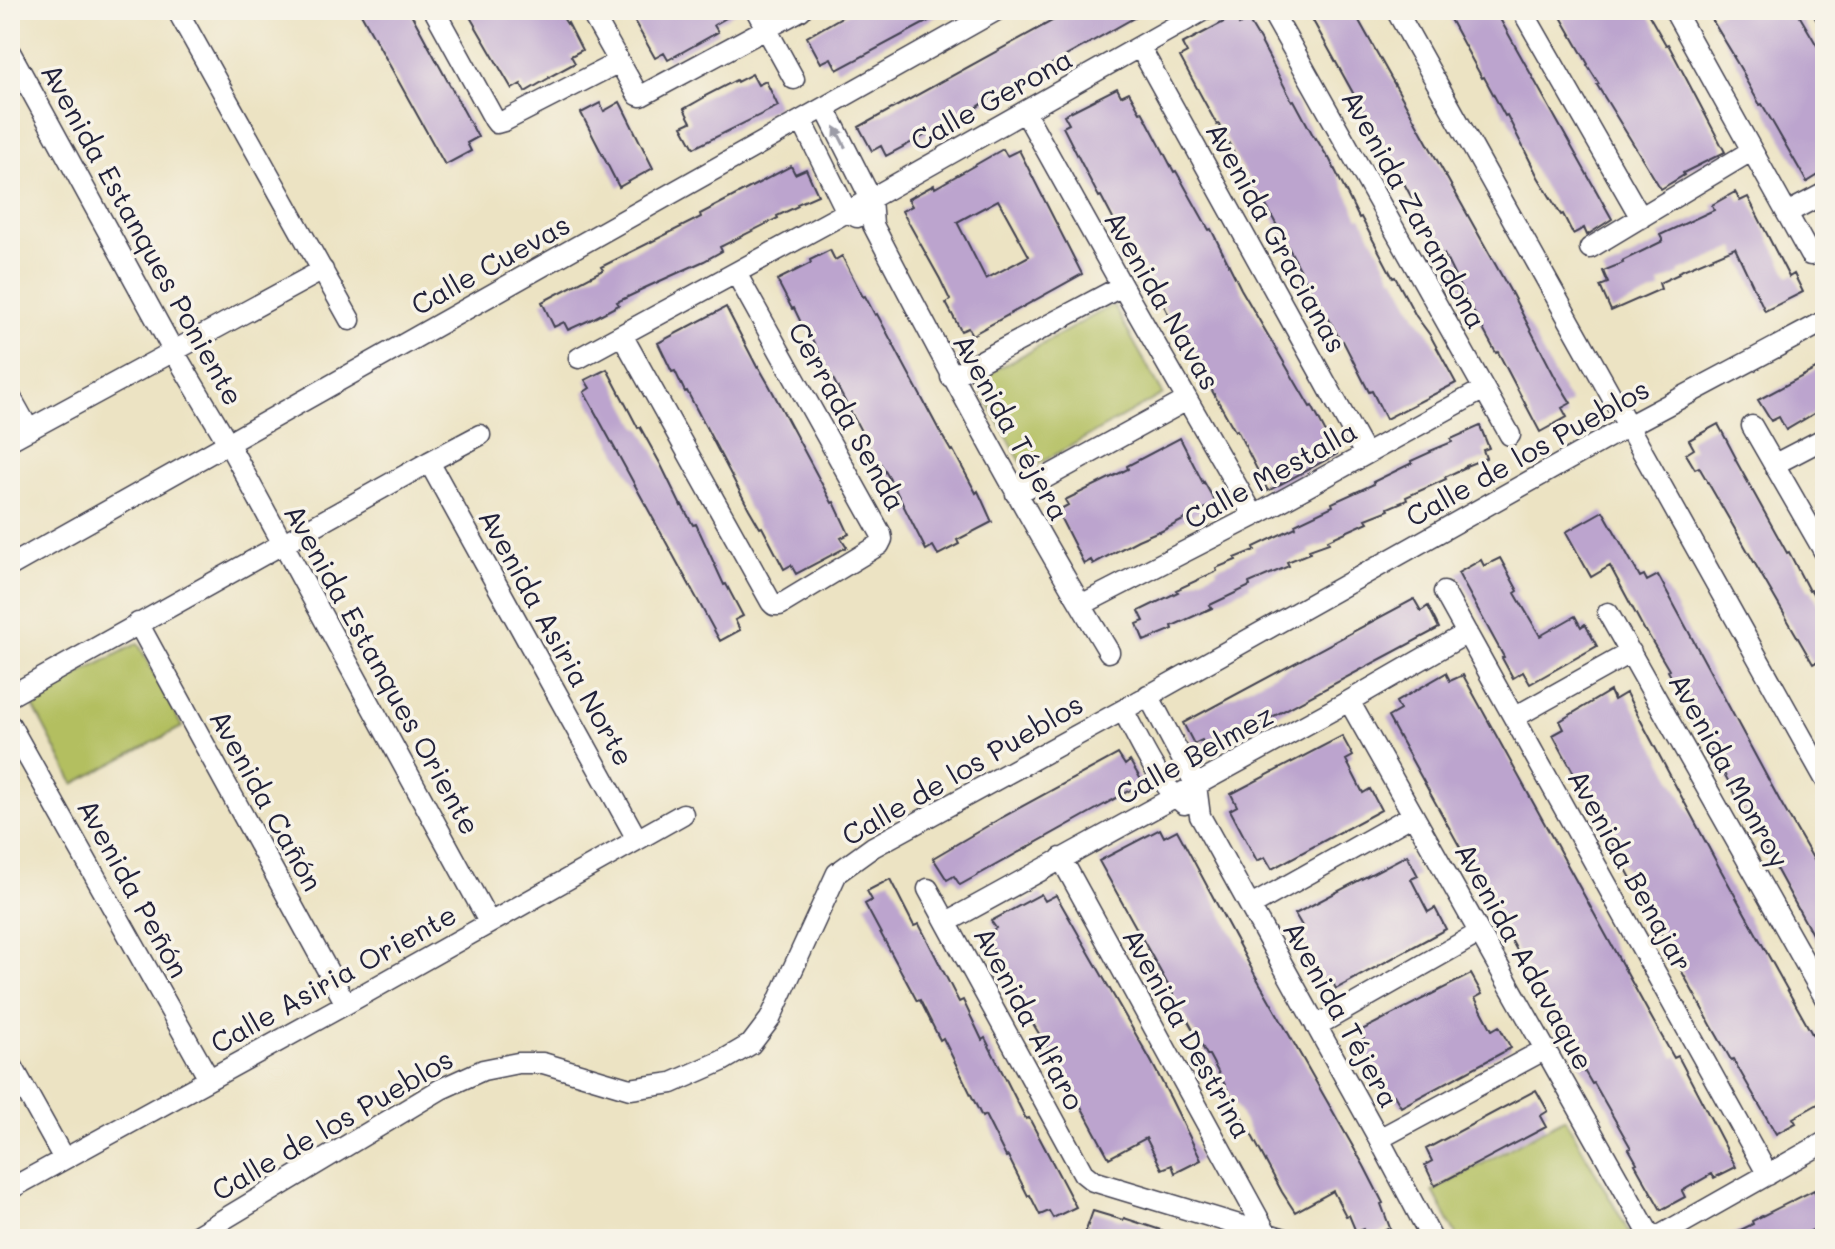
<svg xmlns="http://www.w3.org/2000/svg" width="1835" height="1249" font-family="Mali,sans-serif">
<rect width="100%" height="100%" fill="#f7f3e8"/>
<filter id="ink" filterUnits="userSpaceOnUse"><feTurbulence type="fractalNoise" baseFrequency=".0125" numOctaves="2"/><feDisplacementMap in="SourceGraphic" scale="16" xChannelSelector="R" yChannelSelector="G"/><feConvolveMatrix kernelMatrix="1 2 1 2 8 2 1 2 1" color-interpolation-filters="sRGB"/></filter>
<filter id="wash" filterUnits="userSpaceOnUse"><feTurbulence type="fractalNoise" baseFrequency=".006" numOctaves="4" result="noise"/><feDisplacementMap in="SourceGraphic" scale="32" xChannelSelector="R" yChannelSelector="G"/><feGaussianBlur stdDeviation="1.8" result="paint"/><feColorMatrix in="noise" values="0 0 0 0 0 0 0 0 0 0 0 0 0 0 0 0 0 1.4 0 .05"/><feComposite in="paint" operator="in"/></filter>
<g filter="url(#wash)">
<rect width="100%" height="100%" fill="#ece3c3"/>
<path fill="#b3bf60" stroke="#6a704e" stroke-width="2" d="M1113,305L1163,394L1026,471L976,381Z
M138,643L182,727L74,784L30,700Z
M1565,1118L1631,1236L1626,1239H1458L1433,1191Z"/>
<g id="blocks">
<path fill="#bca4ce" fill-rule="evenodd" d="M359,10H409L478,137L467,143L471,151L445,165Z
M466,10H558L567,24L568,23L582,50L571,56L575,63L549,77V78L525,92L521,84L512,89Z
M628,10H740L714,25L718,32L668,60L664,53L655,58Z
M854,10H949L837,70L831,58L821,63L807,37Z
M1072,10H1148L991,98L973,110L886,156L881,146L872,151L859,127Z
M1307,10H1353L1513,296L1555,377L1571,403L1562,408L1567,417L1540,432L1498,352L1496,353L1459,285L1444,254L1442,255L1389,155L1388,156Z
M1445,10H1495L1612,219L1587,235L1584,228L1573,234L1563,214L1561,215L1538,177L1507,115L1505,116L1484,77L1482,78Z
M1557,10H1646L1666,45L1668,44L1725,152L1683,173L1684,175L1661,189L1597,85L1599,84L1587,65L1588,64Z
M1724,10H1796L1825,59V171L1807,182L1762,104L1760,105L1744,77L1745,76L1733,56H1734L1711,18Z
M1235,16L1239,25L1248,20L1260,40L1292,101L1294,100L1315,139L1316,138L1328,158H1329L1359,218L1361,217L1393,278L1395,277L1416,316L1430,335L1456,383L1386,419L1372,391L1369,392L1343,341L1341,342L1320,302L1318,303L1268,209L1240,165L1219,124L1217,125L1180,57L1187,53L1182,44Z
M752,74L758,85L766,81L778,106L694,148L682,126L691,122L684,109L705,97V96L736,80L737,82Z
M1117,88L1121,96L1129,92L1140,112L1142,111L1174,172L1176,171L1209,230L1211,229L1241,289L1310,407L1312,406L1337,454L1268,491L1237,430L1235,431L1202,373L1200,374L1136,253L1134,254L1124,235L1122,236L1101,196L1099,197L1089,178L1063,127L1069,124L1064,115Z
M620,102L653,168L619,187L581,113L600,103L604,111Z
M1003,149L1007,156L1019,150L1082,274L972,335L968,328L961,331L946,303L950,300L940,279L902,211L912,206L908,199L934,185L935,188ZM998,200L1029,256L986,279L957,222Z
M791,166L795,174L806,169L818,195L797,204L798,206L777,216L778,218L720,247L722,251L704,261L638,291V292L617,302L619,305L594,318L568,330L564,322L554,327L542,302L603,270L601,267L701,217L700,214Z
M1735,192L1740,201L1748,197L1789,277L1794,274L1803,292L1765,311L1735,248L1678,272L1679,274L1659,283L1661,289L1611,311L1600,286L1608,283L1603,271L1623,263L1622,261L1663,241L1660,235L1714,210L1712,205Z
M830,250L835,260L842,256L863,297L865,296L875,315L877,314L940,432L951,451L953,450L976,493L978,491L992,522L957,540L959,544L938,555L933,546L926,550L892,483L881,464L879,465L806,328L804,329L794,308L792,309L777,280L811,263L810,260Z
M726,307L757,367L758,366L769,385L832,503L834,502L849,534L841,538L847,547L796,574L791,565L784,569L762,527L760,528L749,509L687,391L685,392L675,371L672,372L658,343Z
M1825,364V407L1786,430L1779,417L1771,421L1758,400Z
M607,369L638,428L640,427L661,465L681,506L682,505L693,525L696,524L724,585L726,584L743,616L735,620L740,630L720,641L584,392L590,388L585,380Z
M1718,424L1736,458L1735,459L1787,553L1789,552L1809,591L1811,590L1825,616V658L1813,664L1699,467L1695,469L1686,454L1694,449L1689,440Z
M1480,426L1489,448L1483,450L1486,458L1466,466V467L1445,477L1446,479L1406,497L1407,500L1388,508L1389,510L1366,519L1368,522L1328,540L1329,543L1309,550L1310,553L1287,562L1289,566L1249,583L1250,586L1210,605L1212,608L1172,626L1173,629L1144,641L1137,624L1144,621L1139,611L1178,592L1176,590L1217,571L1216,568L1236,560L1235,558L1255,550L1254,547L1296,527L1295,524L1333,506L1332,503L1374,484L1373,482L1412,463L1411,461L1431,452L1430,451L1452,442L1451,439Z
M1180,438L1203,483L1204,482L1216,503L1160,532L1159,531L1138,540L1093,564L1091,560L1084,564L1057,511L1068,505L1065,500L1128,469L1127,466Z
M1603,511L1640,577L1644,575L1647,581L1658,575L1781,803L1825,879V958L1668,671L1669,670L1646,631H1645L1610,566L1591,577L1566,532Z
M1500,558L1518,591L1515,593L1540,636L1575,616L1581,627L1585,624L1597,646L1530,684L1523,672L1513,678L1502,658L1504,657L1458,573L1481,560L1484,566Z
M1414,599L1421,611L1428,606L1439,628L1208,751L1202,740L1194,744L1183,723Z
M1446,673L1450,681L1463,675L1646,1008L1674,1058L1678,1056L1736,1167L1714,1178L1712,1174L1682,1191L1685,1197L1661,1210L1635,1164L1637,1163L1629,1149L1631,1148L1594,1083L1592,1084L1572,1050L1388,717L1400,710L1396,702Z
M1610,691L1614,700L1626,693L1718,865L1812,1034L1816,1031L1825,1048V1100L1793,1118L1796,1123L1776,1134L1733,1059L1731,1060L1711,1025L1553,735L1564,729L1560,721Z
M1342,736L1353,756L1346,760L1363,793L1370,789L1381,810L1272,869L1265,857L1257,861L1230,810L1237,806L1231,794Z
M1118,754L1125,765L1130,761L1143,783L960,885L954,876L947,880L933,858L1001,818Z
M1160,829L1164,837L1177,830L1255,975L1364,1166L1383,1203L1381,1204L1390,1228L1367,1238L1363,1229L1356,1232L1349,1215L1346,1216L1333,1191L1295,1212L1282,1192L1209,1055H1207L1099,861Z
M1407,855L1418,876L1411,879L1428,912L1435,908L1446,929L1336,989L1330,977L1322,981L1294,929L1302,926L1295,914Z
M890,879L914,926L919,924L959,1002L963,1000L982,1040L985,1038L1026,1119L1029,1118L1076,1207L1053,1218L1049,1211L1040,1215L1030,1195L1028,1196L1008,1156L1006,1157L985,1115L982,1117L943,1038L940,1040L920,1000L917,1001L865,904L872,900L867,891Z
M1041,894L1045,901L1056,895L1151,1061L1171,1099L1201,1160L1175,1173L1172,1165L1162,1169L1146,1138L1109,1158L1065,1077L1026,1012L985,935L996,928L991,921Z
M1471,974L1482,994L1475,998L1492,1030L1499,1026L1511,1048L1401,1107L1394,1095L1386,1099L1358,1048L1366,1043L1360,1031Z
M1536,1090L1548,1111L1540,1116L1546,1127L1435,1186L1425,1165L1432,1161L1426,1149Z
M1814,1190L1819,1201L1825,1198V1224L1794,1239H1722L1753,1224L1752,1221Z
M1093,1211L1123,1220L1124,1218L1176,1235L1175,1239H1083Z"/>
</g>
</g>
<g filter="url(#ink)">
<use href="#blocks" fill-opacity="0" stroke="#403f4f" stroke-width="2"/>
<g fill="none" stroke-linecap="round" stroke-linejoin="round">
<g stroke="#403f4f" stroke-width="23">
<path id="minor" d="M177,10L350,320
M434,10L494,119L497,123L504,121L619,62
M590,10L638,95L641,96L801,10
M756,10L794,79
M1271,10L1510,435
M1396,10L1825,779
M1522,10L1641,218
M1674,10L1810,255
M1823,10L1825,14
M1140,47L1365,454
M10,52L174,352L228,443L489,922
M825,108L871,199L873,225C948,370 1025,513 1109,652
M1025,112L1122,286L1254,516
M802,121L847,212L857,217
M1787,213L1825,193
M1590,248L1751,151
M622,335L771,602L774,605H780L879,545L882,539L881,534L736,273
M579,358L847,212L1204,10
M951,377L1122,286
M10,396L29,430
M1752,426L1825,553
M10,440L323,270
M429,462L637,839
M1775,464L1825,438
M1016,494L1187,400
M10,566L997,10
M1444,592L1768,1175
M1081,605L1254,516L1484,389
M1608,613L1825,998
M138,623L346,1004
M1148,695L1196,785L1200,816L1379,1139L1432,1239
M10,696L429,462L480,435
M1349,701L1652,1239
M1123,710C1138,738 1159,785 1184,804
M1515,717L1631,652
M10,725L209,1079
M1061,858L1267,1234
M928,889L1083,1173L1093,1181L1285,1239
M1251,906L1413,815
M947,922L1349,701L1467,633
M1316,1026L1479,933
M10,1062L64,1159
M1379,1139L1546,1049
M10,1189L346,1004L683,814
M191,1239L441,1089L483,1070L518,1063H543L630,1089L672,1083L722,1061L751,1044L770,1019L837,873L873,847L1123,710L1628,426L1825,321
M1654,1239L1825,1142"/>
</g>
<use href="#minor" stroke="#fff" stroke-width="20"/>
</g>
<defs><path id="oneway-solid" d="M-6-.8H1V-3.2L6.5 0L1 3.2V.8H-6Z" transform="scale(2)"/></defs>
<use fill="#9c9ca7" href="#oneway-solid" transform="translate(840 137) rotate(-117)"/>
</g>
<g text-anchor="middle" dominant-baseline="central" stroke-width="7" stroke-linejoin="round" paint-order="stroke">
<g font-size="28" fill="#22223b" stroke="#f7f3e8">
<text transform="translate(991 99) rotate(-29)">Calle Gerona</text>
<text transform="translate(1415 209) rotate(61)">Avenida Zarandona</text>
<text transform="translate(143 234) rotate(61)">Avenida Estanques Poniente</text>
<text transform="translate(1277 237) rotate(61)">Avenida Gracianas</text>
<text transform="translate(490 264) rotate(-29)">Calle Cuevas</text>
<text transform="translate(1163 300) rotate(60)">Avenida Navas</text>
<text transform="translate(848 416) rotate(61)">Cerrada Senda</text>
<text transform="translate(1012 427) rotate(61)">Avenida Téjera</text>
<text transform="translate(1527 452) rotate(-29)">Calle de los Pueblos</text>
<text transform="translate(1270 474) rotate(-29)">Calle Mestalla</text>
<text transform="translate(557 637) rotate(61)">Avenida Asiria Norte</text>
<text transform="translate(383 669) rotate(61)">Avenida Estanques Oriente</text>
<text transform="translate(1194 754) rotate(-29)">Calle Belmez</text>
<text transform="translate(962 769) rotate(-30)">Calle de los Pueblos</text>
<text transform="translate(1730 770) rotate(61)">Avenida Monroy</text>
<text transform="translate(267 800) rotate(61)">Avenida Cañón</text>
<text transform="translate(1631 870) rotate(61)">Avenida Benajar</text>
<text transform="translate(134 888) rotate(61)">Avenida Peñón</text>
<text transform="translate(1525 956) rotate(61)">Avenida Adavaque</text>
<text transform="translate(333 978) rotate(-29)">Calle Asiria Oriente</text>
<text transform="translate(1342 1014) rotate(61)">Avenida Téjera</text>
<text transform="translate(1030 1018) rotate(62)">Avenida Alfaro</text>
<text transform="translate(1188 1033) rotate(61)">Avenida Destrina</text>
<text transform="translate(332 1124) rotate(-30)">Calle de los Pueblos</text>
</g>
</g>
<rect width="1835" height="1249" fill="none" stroke="#f7f3e8" stroke-width="40"/>
</svg>
